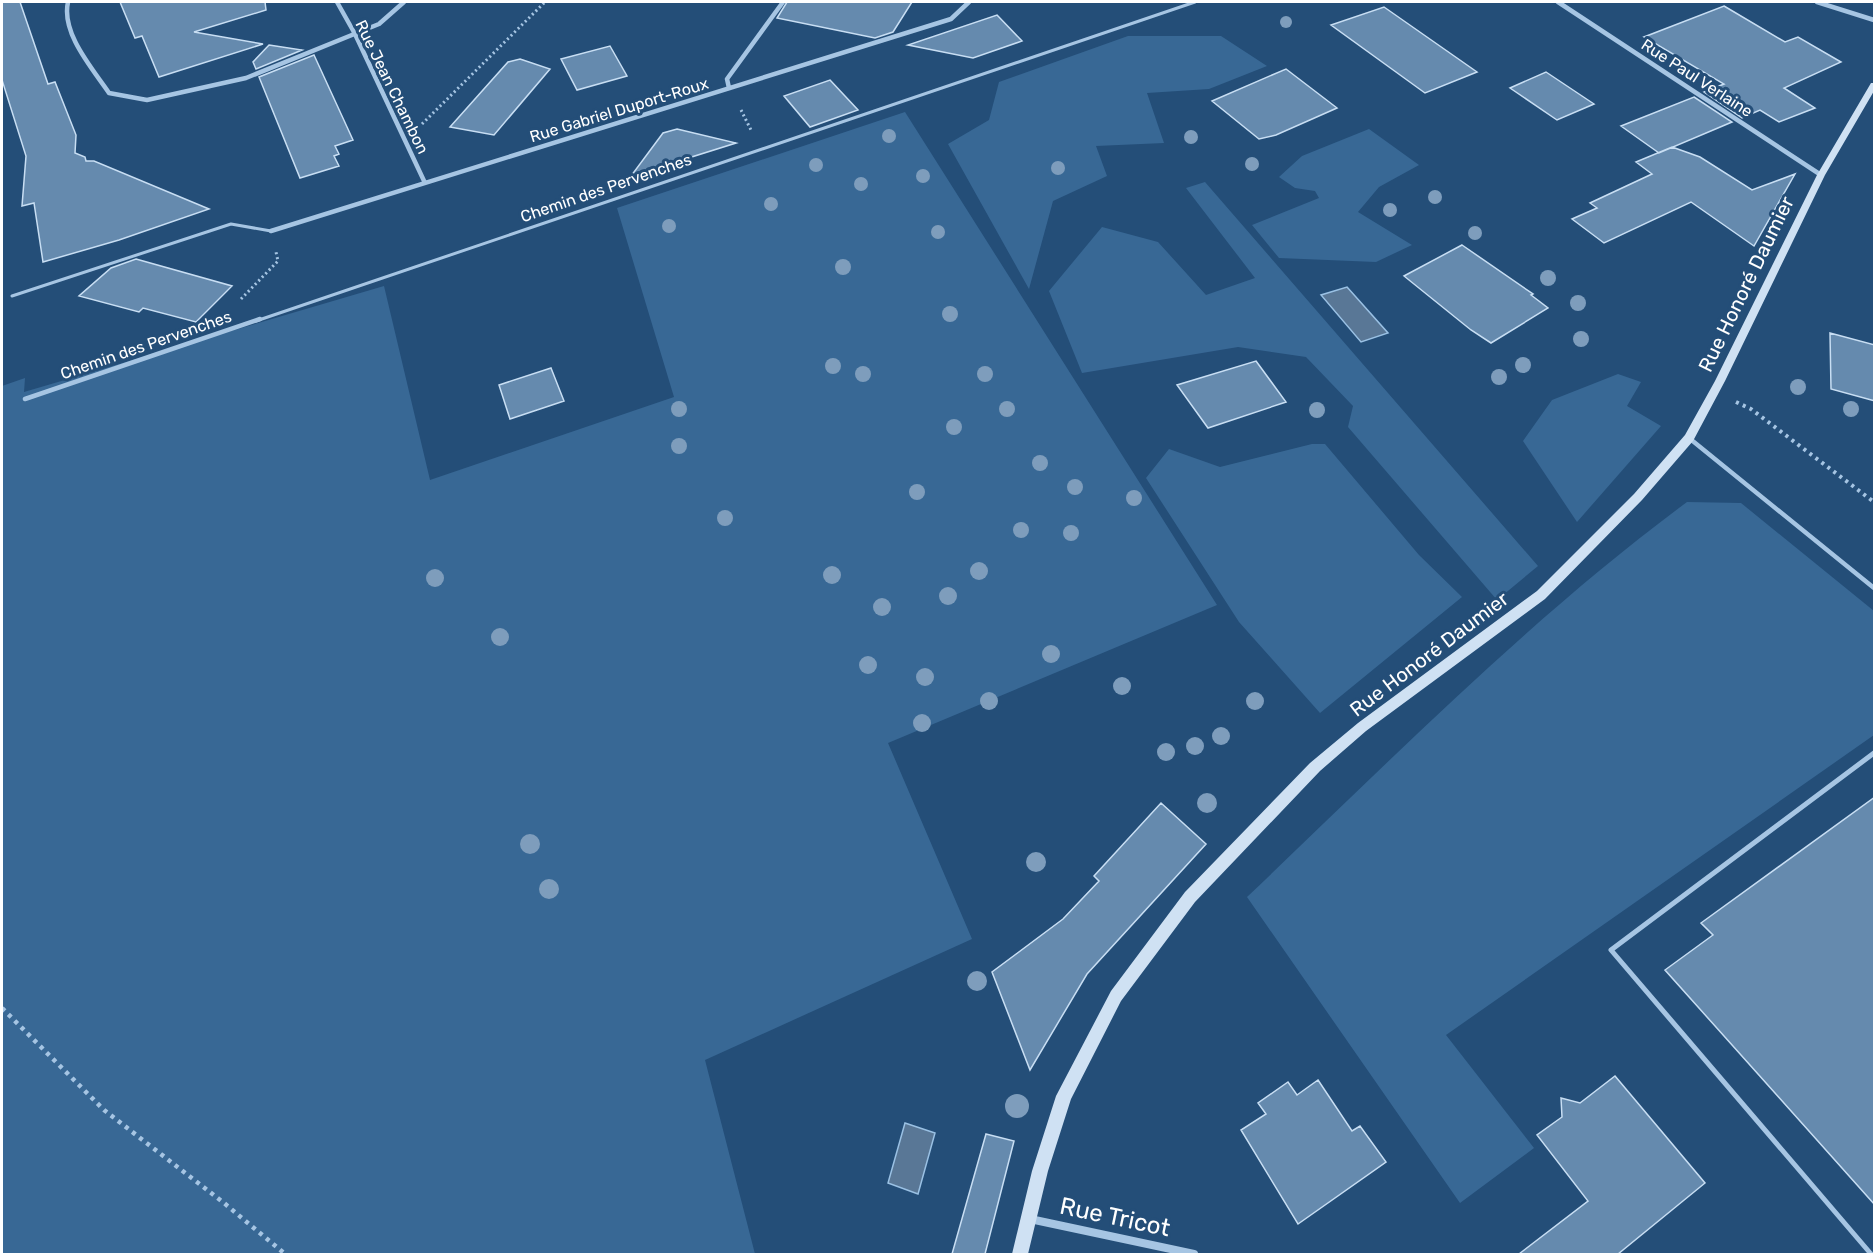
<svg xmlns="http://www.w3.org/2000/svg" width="1876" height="1256" font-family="Rubik,sans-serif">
<rect width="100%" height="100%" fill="#244e78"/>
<path fill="#386895" d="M1128,36H1221L1267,66L1209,89L1147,93L1164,143L1096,146L1107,176L1053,201L1029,289L948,144L989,120L999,82Z
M905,112L1217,605L888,743L972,939L705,1060L755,1254H2V386L25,378L24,392L384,286L430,480L674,397L617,208Z
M1369,129L1419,165L1379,187L1358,212L1412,245L1376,262L1279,258L1252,225L1319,198L1315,191L1295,188L1279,177L1302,156Z
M1205,182L1538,566L1497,600L1348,427L1353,406L1306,357L1238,347L1082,373L1049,291L1102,227L1158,242L1206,295L1255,278L1186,188Z
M1618,374L1641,382L1627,406L1661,426L1577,522L1523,441L1552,400Z
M1312,444H1325L1419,555L1462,597L1320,713L1239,622L1146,478L1169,449L1220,467Z
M1687,502L1741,503L1874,611V735L1446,1035L1534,1148L1460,1203L1247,897C1389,762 1529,619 1687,502Z"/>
<path fill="#597796" stroke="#9ac1e4" stroke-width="1.5" d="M1347,287L1388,333L1361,342L1321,295Z
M905,1123L935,1133L918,1194L888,1183Z"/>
<path fill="#658aae" stroke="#c8def3" stroke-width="1.5" d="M2,2H20L48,84L55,82L76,135L75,153L85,157L86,161H94L209,209L119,240L43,262L34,203L22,206L26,156L2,80Z
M120,2H265L266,10L194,32L263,44L159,77L142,36L135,38Z
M787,2H912L893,32L875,38L777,18Z
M1724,6L1785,42L1798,37L1841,62L1784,88L1815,108L1779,122L1760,110L1742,118L1704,92L1724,84L1644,37Z
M1384,7L1477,72L1425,93L1331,25Z
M997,15L1022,41L973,58L908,45Z
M269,45L302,50L256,69L253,62Z
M610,46L627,76L577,90L561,59Z
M314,55L353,140L335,146L339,154L334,156L339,166L300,178L259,77Z
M520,59L550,69L494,135L450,127L508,62Z
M1286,69L1337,108L1276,135L1259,139L1212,101Z
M1546,72L1594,104L1557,120L1510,88Z
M830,80L858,110L810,127L784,96Z
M1694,97L1732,122L1659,153L1621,126Z
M677,129L736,143L631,176L663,133Z
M1672,147L1700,157L1752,190L1795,174L1754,246L1691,202L1604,243L1572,219L1597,208L1590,203L1652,174L1636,162Z
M1462,245L1533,294L1531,295L1548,308L1491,343L1471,330L1404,276Z
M136,259L232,286L196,322L143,308L139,312L79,296L111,268Z
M1830,333L1875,345V401L1831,389Z
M1256,361L1286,402L1208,428L1177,385Z
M551,368L564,401L510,419L499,385Z
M1875,797V1205L1665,970L1713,935L1701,923Z
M1161,803L1206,844L1087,974L1030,1070L992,972L1063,919L1099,881L1094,876Z
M1615,1076L1705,1183L1618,1254H1519L1588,1201L1537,1135L1562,1117L1561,1098L1580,1103Z
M1318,1080L1352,1131L1360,1126L1386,1162L1298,1224L1241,1130L1266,1114L1258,1103L1288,1082L1297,1095Z
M986,1134L1014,1141L985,1254H952Z"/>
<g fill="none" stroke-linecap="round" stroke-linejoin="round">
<path stroke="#a6c5e3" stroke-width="3" stroke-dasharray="2 3" stroke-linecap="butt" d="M741,110L751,130
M422,124L545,2
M241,299L278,261L276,252"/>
<path stroke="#a6c5e3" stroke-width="4" stroke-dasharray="3 4.5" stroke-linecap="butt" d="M1736,402L1751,409L1874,502"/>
<path stroke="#a6c5e3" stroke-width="4.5" stroke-dasharray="4 5" stroke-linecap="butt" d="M2,1008L104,1110L224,1203L285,1254"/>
<path stroke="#a6c5e3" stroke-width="3" d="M12,296L231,224L271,231
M256,321L1195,2"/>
<path stroke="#a6c5e3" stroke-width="4.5" d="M25,399L260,319
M1689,438L1874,588"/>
<path stroke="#a6c5e3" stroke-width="5" d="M1871,1254L1611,950L1874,753"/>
<path stroke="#a6c5e3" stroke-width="4.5" d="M68,2C61,33 92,68 109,93L147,100L246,78L379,24L404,2
M337,2L355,34L425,183
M1558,2L1821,175
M1817,2L1874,20
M729,88L727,79L783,2
M271,231L951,19L969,2"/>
<path stroke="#a6c5e3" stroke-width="8" d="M1030,1219L1194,1254"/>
<path fill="#cfe1f3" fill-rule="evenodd" d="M1871,83H1874V91L1825,175L1725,381L1693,441L1642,500L1545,599L1366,731L1320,771L1195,902L1121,1001L1071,1099L1048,1171L1028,1254H1012L1032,1171L1056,1096L1111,991L1185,892L1310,763L1358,723L1537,591L1634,494L1685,435L1715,381L1817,175Z"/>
</g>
<g fill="#7e9dbc">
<circle cx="1286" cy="22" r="6"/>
<circle cx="889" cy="136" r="7"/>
<circle cx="1191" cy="137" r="7"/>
<circle cx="1252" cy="164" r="7"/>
<circle cx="816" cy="165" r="7"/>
<circle cx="1058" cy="168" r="7"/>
<circle cx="923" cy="176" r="7"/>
<circle cx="861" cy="184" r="7"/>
<circle cx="1435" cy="197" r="7"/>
<circle cx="771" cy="204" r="7"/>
<circle cx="1390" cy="210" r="7"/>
<circle cx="669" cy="226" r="7"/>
<circle cx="938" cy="232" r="7"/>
<circle cx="1475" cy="233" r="7"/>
<circle cx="843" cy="267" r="8"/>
<circle cx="1548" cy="278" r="8"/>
<circle cx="1578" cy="303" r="8"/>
<circle cx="950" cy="314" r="8"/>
<circle cx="1581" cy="339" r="8"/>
<circle cx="1523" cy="365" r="8"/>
<circle cx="833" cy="366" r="8"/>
<circle cx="863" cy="374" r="8"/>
<circle cx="985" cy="374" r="8"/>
<circle cx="1499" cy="377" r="8"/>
<circle cx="1798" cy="387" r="8"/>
<circle cx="679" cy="409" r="8"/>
<circle cx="1007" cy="409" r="8"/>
<circle cx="1851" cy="409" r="8"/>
<circle cx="1317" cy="410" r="8"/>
<circle cx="954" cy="427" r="8"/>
<circle cx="679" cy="446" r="8"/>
<circle cx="1040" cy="463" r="8"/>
<circle cx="1075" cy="487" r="8"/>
<circle cx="917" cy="492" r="8"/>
<circle cx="1134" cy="498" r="8"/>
<circle cx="725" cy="518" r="8"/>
<circle cx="1021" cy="530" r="8"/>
<circle cx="1071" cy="533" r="8"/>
<circle cx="979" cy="571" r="9"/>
<circle cx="832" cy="575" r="9"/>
<circle cx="435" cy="578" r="9"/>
<circle cx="948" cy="596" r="9"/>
<circle cx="882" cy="607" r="9"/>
<circle cx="500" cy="637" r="9"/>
<circle cx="1051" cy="654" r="9"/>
<circle cx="868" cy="665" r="9"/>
<circle cx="925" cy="677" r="9"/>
<circle cx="1122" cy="686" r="9"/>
<circle cx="989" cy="701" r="9"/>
<circle cx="1255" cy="701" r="9"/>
<circle cx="922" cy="723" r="9"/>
<circle cx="1221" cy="736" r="9"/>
<circle cx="1195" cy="746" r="9"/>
<circle cx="1166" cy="752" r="9"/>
<circle cx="1207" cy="803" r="10"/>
<circle cx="530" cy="844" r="10"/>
<circle cx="1036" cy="862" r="10"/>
<circle cx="549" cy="889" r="10"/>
<circle cx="977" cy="981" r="10"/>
<circle cx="1017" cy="1106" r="12"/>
</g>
<g text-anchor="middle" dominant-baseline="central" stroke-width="6" stroke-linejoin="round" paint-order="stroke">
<g font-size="16" fill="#fff" stroke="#244e78">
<text transform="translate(1697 78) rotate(33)">Rue Paul Verlaine</text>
<text transform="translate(392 87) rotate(64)">Rue Jean Chambon</text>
<text transform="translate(619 110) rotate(-17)">Rue Gabriel Duport-Roux</text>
<text transform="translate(606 188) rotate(-19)">Chemin des Pervenches</text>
<text transform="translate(146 345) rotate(-19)">Chemin des Pervenches</text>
</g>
<g font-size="20" fill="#fff" stroke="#244e78">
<text transform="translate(1746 284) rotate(-64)">Rue Honoré Daumier</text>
<text transform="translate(1429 654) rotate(-37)">Rue Honoré Daumier</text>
</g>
<g font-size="24" fill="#fff" stroke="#244e78">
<text transform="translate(1115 1217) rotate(12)">Rue Tricot</text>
</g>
</g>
<rect width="1876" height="1256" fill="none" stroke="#ffffff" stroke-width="6"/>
</svg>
